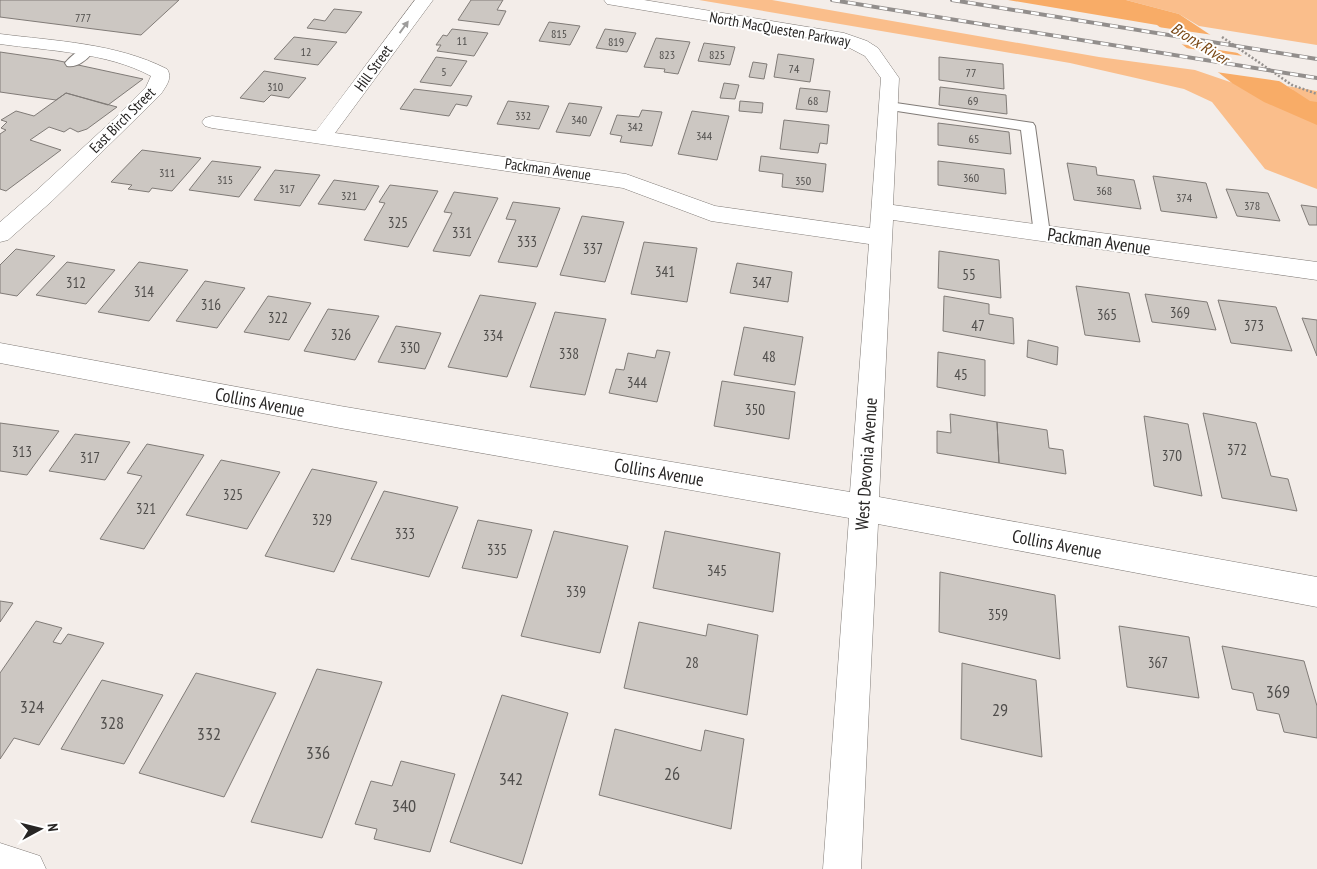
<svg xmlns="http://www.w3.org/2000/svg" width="1317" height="869" font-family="'PT Sans Narrow',sans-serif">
<rect width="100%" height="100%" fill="#f3ede9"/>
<path fill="#fabe8b" d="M699,0H772L1099,57L1195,70L1233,83L1293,90L1287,86L1317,91V189L1265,169L1212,102L1184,89L1070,63Z
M1126,0H1317V45L1199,26L1179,14Z"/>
<path fill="#f8ac67" d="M1008,0H1126L1179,14L1287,86L1310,101L1317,102V125L1264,102L1232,83L1157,25Z"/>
<path fill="#f3ede9" d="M1158,27L1220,36L1245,54L1180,44Z
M1185,48L1250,57L1285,82L1216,72Z"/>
<path fill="#ccc7c2" stroke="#807b77" d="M0,0H179L141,35L0,17Z
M471,0H503L497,10L506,11L499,25L458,20Z
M334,9L362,12L346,33L307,28L314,19L325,21Z
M549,22L580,26L570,45L539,41Z
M452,29L488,33L474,56L437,51L441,45H436L443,35L447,36Z
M605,29L636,33L627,52L596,48Z
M294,37L337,42L318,65L274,59Z
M656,38L690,42L678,74L664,72L665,69L644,67Z
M704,43L735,47L730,65L698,61Z
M0,52L55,60L143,79L108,105L66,93L56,100L0,92Z
M778,54L814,59L810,82L774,77Z
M436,57L467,61L451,86L420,82Z
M939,57L1003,64L1004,89L939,80Z
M753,62L767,64L764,79L749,77Z
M264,71L306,78L289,98L271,95L264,102L240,98Z
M724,83L739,85L735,99L720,98Z
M940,87L1006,95L1007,114L939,105Z
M800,88L830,91L827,112L796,109Z
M414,89L472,96L467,106L456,104L449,116L400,109Z
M66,93L117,107L87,129L78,132L70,128L64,132L49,127L30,140L61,150L6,191L0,189V134L6,130L1,128L7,122L1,120L16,111L34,116Z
M508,101L549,106L539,129L497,124Z
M740,101L763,103L762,113L739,111Z
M569,103L602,107L590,136L556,132Z
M642,110L662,112L652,146L620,142L622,136L610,134L617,115L639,117Z
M692,111L729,116L717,160L678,154Z
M784,120L829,125L827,144L820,143L818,153L780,149Z
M938,123L1009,132L1011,154L938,145Z
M142,150L201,158L172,191L152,188L149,192L128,189L132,185L111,182Z
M761,156L826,164L823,192L782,187L783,174L759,171Z
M212,161L261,167L239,197L189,190Z
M938,161L1004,169L1006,194L938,185Z
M1067,163L1096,167L1097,175L1134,180L1141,209L1074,200Z
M275,170L320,175L300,206L254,200Z
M1153,176L1206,183L1217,218L1161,211Z
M334,180L379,186L365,210L318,204Z
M390,185L438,191L408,247L364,240L385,203L379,202Z
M1226,189L1268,193L1280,221L1237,216Z
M454,192L498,198L470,256L433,251L452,213L444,212Z
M513,202L560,208L537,267L498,262L516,220L506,219Z
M1301,205L1317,207V225H1309Z
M582,216L624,222L605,282L560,275Z
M644,242L697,248L687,302L631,294Z
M16,249L55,256L17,296L0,293V265Z
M939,251L999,260L1001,298L938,288Z
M67,262L115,270L86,304L36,295Z
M139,262L188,270L149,321L98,312Z
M737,263L792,272L788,302L730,293Z
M205,281L245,288L217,328L176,321Z
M1076,286L1129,293L1140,342L1085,335Z
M1145,294L1207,302L1216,330L1152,322Z
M480,295L536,303L507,377L448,367Z
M268,296L311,303L289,340L244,332Z
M944,296L989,304V314L1013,318L1014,344L943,331Z
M1218,300L1276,307L1292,351L1231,343Z
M328,309L379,316L355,360L304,351Z
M555,312L606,319L585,395L530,387Z
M1302,318L1317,320V356Z
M396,326L441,333L425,369L378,362Z
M744,327L803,337L795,385L734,375Z
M1028,340L1058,347L1057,365L1027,357Z
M657,350L670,352L657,402L609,393L616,369L624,370L628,353L655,358Z
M938,352L985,360V396L937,387Z
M722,381L795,392L789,439L714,426Z
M1203,413L1256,423L1271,476L1288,479L1297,511L1222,498Z
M950,414L997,422L999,463L937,453V431L951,433Z
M1144,416L1188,424L1202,496L1154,486Z
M997,422L1047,430L1049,448L1063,450L1066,474L999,463Z
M0,423L59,431L27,475L0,471Z
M75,434L130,442L105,480L49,471Z
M147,444L204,455L144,549L100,539L142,476L127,473Z
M221,460L280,472L247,529L186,515Z
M312,469L377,482L334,572L265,556Z
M384,491L458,507L429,577L351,559Z
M478,520L532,530L517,578L462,568Z
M554,531L628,546L600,653L521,636Z
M665,531L780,553L773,612L653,588Z
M940,572L1055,595L1060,659L939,632Z
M0,601L13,603L0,622Z
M36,621L62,628L53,642L61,644L68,634L104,643L39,745L14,738L0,759V673Z
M639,622L706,636L708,624L758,635L747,715L624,688Z
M1119,626L1189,637L1199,698L1127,687Z
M1222,646L1304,661L1317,706V738L1284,732L1279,714L1257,710L1253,693L1232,689Z
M962,663L1036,680L1042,757L961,739Z
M317,669L382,682L322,838L251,822Z
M196,673L276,693L224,797L139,773Z
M102,680L163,695L124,764L61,749Z
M502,695L568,713L522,864L450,842Z
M615,729L701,751L705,730L744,739L731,829L599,795Z
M401,761L455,774L430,852L374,839L377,829L355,824L371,781L392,786Z"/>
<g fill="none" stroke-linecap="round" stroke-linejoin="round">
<g stroke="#807b77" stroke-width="2">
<path id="lane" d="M86,48L91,49L93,52C87,60 77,68 67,66L65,63C70,57 78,50 86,48Z
M889,102L1033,123L1035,126L1050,234L1048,238L1042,240L1036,238L1034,234L1021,130L884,109L882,106L884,103Z"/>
</g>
<g stroke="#807b77" stroke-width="1">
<path id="street" d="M415,0H433L335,133L626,174L715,206L870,228L881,78L865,56L840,43L613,5L607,4L604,0H644L844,33L867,41L878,48L899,78L893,205L1317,262V280L893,220L879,497L1317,577V607L878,524L861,869H823L849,518L340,428L0,363V343L340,406L850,492L869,244L711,221L623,188L212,128L205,126L202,122L205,118L212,116L316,131Z
M0,34C55,41 116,43 167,69C173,78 166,86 161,94L52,201L8,240L0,242V222L36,191L114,119L146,87L151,76C106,52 49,51 0,44Z
M0,843L40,856L46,869H0Z"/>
</g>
<path stroke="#95918e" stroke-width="2.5" stroke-dasharray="2 2" stroke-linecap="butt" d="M1222,37L1292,85L1317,94"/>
<use href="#lane" fill="#fff" fill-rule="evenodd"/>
<use href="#street" fill="#fff" fill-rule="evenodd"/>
<g stroke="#928e8c" stroke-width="4">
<path id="rail" d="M832,0L1317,78
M952,0L1317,59"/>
</g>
<use href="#rail" stroke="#fff" stroke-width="2.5" stroke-dasharray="8" stroke-linecap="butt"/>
</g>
<defs><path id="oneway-solid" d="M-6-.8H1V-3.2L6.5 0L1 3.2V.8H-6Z" transform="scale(1.25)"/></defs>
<use fill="#9e9d9c" href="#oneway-solid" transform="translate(404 27) rotate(-54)"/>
<g text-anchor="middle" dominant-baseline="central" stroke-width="4" stroke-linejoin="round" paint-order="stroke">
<g font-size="12" fill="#504e4c">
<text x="83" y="17">777</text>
<text x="559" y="33">815</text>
<text x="462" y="40">11</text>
<text x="616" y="41">819</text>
<text x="306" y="51">12</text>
<text x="667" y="54">823</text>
<text x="717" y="54">825</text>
<text x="794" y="68">74</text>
<text x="444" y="71">5</text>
<text x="971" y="72">77</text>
<text x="275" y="86">310</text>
<text x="813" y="100">68</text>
<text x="973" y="100">69</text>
<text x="523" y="115">332</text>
<text x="579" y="119">340</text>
<text x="635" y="126">342</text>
<text x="704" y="135">344</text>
<text x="974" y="138">65</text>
<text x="167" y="172">311</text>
<text x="971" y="177">360</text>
<text x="225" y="179">315</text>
<text x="803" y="180">350</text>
<text x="287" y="188">317</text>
<text x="1104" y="190">368</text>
<text x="349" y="195">321</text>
<text x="1184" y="197">374</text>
<text x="1252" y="205">378</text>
</g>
<g font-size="15" fill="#272524" stroke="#fff">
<text transform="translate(780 29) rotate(10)">North MacQuesten Parkway</text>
<text transform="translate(373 68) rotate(-54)">Hill Street</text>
<text transform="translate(122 120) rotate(-45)">East Birch Street</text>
<text transform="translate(548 169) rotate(8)">Packman Avenue</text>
</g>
<g font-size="15" fill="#504e4c">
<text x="398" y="222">325</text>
<text x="462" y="232">331</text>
<text x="527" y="241">333</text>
<text x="593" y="248">337</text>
<text x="665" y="271">341</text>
<text x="969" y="274">55</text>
<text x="76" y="282">312</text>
<text x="762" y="282">347</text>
<text x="144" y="291">314</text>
<text x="211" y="304">316</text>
<text x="1180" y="312">369</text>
<text x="1107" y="314">365</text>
<text x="278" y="317">322</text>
<text x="978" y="325">47</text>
<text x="1254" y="325">373</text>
<text x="341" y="334">326</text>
<text x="493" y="335">334</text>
<text x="410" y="347">330</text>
<text x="569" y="353">338</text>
<text x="769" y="356">48</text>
<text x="961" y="374">45</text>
<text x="637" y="382">344</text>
<text x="755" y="409">350</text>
<text x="1237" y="449">372</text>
<text x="22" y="451">313</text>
<text x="1172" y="455">370</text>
<text x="90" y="457">317</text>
<text x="233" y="494">325</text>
<text x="146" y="508">321</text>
<text x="322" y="519">329</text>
<text x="405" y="533">333</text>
<text x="497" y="549">335</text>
<text x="717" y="570">345</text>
<text x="576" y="591">339</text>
<text x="998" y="614">359</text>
<text x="692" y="662">28</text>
<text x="1158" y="662">367</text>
</g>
<g font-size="16" font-style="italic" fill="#7a4916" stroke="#fff">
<text transform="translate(1200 43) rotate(32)">Bronx River</text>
</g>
<g font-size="18" fill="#272524" stroke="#fff">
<text transform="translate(1099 241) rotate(8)">Packman Avenue</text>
<text transform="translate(260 402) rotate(11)">Collins Avenue</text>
<text transform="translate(866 464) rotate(-86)">West Devonia Avenue</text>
<text transform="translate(659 472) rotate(10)">Collins Avenue</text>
<text transform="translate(1057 544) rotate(11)">Collins Avenue</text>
</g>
<g font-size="18" fill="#504e4c">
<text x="1278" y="691">369</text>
<text x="32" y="706">324</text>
<text x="1000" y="709">29</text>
<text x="112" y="722">328</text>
<text x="209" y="733">332</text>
<text x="318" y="752">336</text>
<text x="672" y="773">26</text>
<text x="511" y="778">342</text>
<text x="404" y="805">340</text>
</g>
</g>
<g transform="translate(40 829) rotate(83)" stroke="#ffffff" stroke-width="4" paint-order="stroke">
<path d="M0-4L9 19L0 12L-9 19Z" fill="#272524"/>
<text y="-8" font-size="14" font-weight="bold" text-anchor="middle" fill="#272524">N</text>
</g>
</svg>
